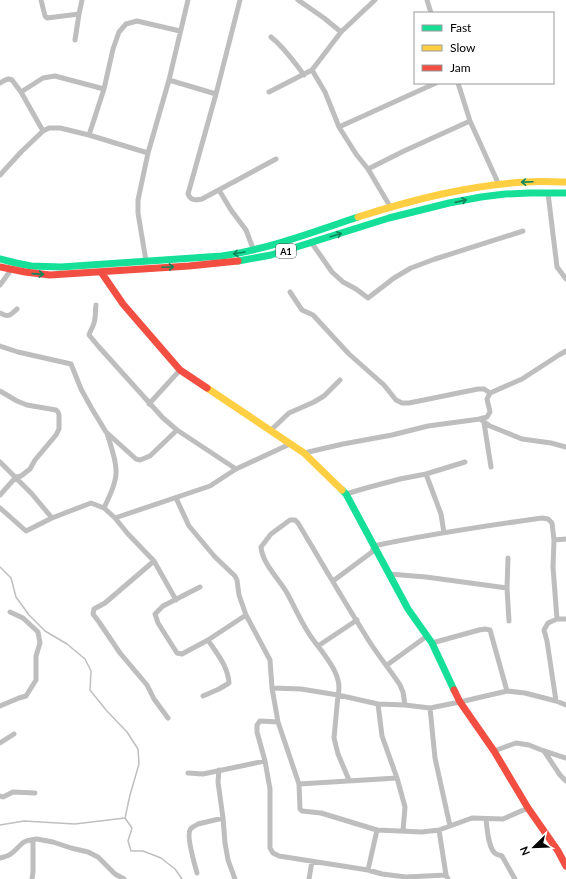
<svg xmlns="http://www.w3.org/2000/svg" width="566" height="879" font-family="Lato,sans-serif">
<rect width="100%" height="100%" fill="#fff"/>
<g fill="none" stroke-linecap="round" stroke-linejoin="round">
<path stroke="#bfbfbf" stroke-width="1.5" d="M0,567L11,578L16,597L29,615L45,631L67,644L85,659L91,671L90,690L106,710L127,732L138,749L139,764L130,795L125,818L132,828L128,841L131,851H143L161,858L175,869L182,879
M0,825L24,821L75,824L125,818"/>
<path stroke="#bebebe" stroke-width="5" d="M41,0L45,16L47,18L79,14
M240,0L216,94L188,194C191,201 195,200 202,199L276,159
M298,0L324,18L341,32
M427,0L431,13
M271,37C285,48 294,62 304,75
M75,40L79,14L82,0
M312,70L325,92L339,127L436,83
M169,80L216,94
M0,83C4,81 7,77 12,80L21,92L43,131
M458,83L470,121L499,185
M21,92L43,78L55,76L104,89
M269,92L312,70L341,32L375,0
M339,127L356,154L368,169L391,208
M89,135L104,89L113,49L119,32L126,24L137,21L180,31
M368,169L404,151L470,121
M0,175L21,152L43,131L49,128H60L89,135L148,153
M219,190L231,210L246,230L254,251
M548,193L557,267L566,279
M311,242L332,272L343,282L356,289L368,298L394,278L411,268L435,259L523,231
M146,261L138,213V200L148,153L169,80L188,0
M0,285L11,270
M290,292L302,310L313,315L349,354L384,385L396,400L402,403H409L478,389H484L490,393
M96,305C95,311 96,317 94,323C93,327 90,331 89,335L99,347L163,418L177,430L236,469
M0,313C9,318 10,315 17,309
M0,346L18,352L71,364L81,389L92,409L106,432L136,459L140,460L150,456L177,430
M0,391L17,401L27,405L56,410L58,412L59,415V429L56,435L35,460L30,469L21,476L16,477L0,495
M149,404L180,370
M480,419L490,426L522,439L551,443L566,447
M484,423L491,467
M270,431L289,413L314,402L324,396L340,380
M107,433C110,444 116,459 116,470C117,482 109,497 104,508L115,518L128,534L154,561L176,600
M304,453L343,444L392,435L428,426L480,419L487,417L490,412L487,399L490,393L522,379L559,355L566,351
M0,462L32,494L52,518
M426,474L441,514L444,533
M346,494L366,488L400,479L426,474L465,462
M176,498L189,526L215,557L235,576L237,580L239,595L246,615L270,660L272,688L278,722L299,784L300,809L302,811L321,813L377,830L422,832L439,830L472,818L503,819L528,808
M0,508L26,531L52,518L91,503L104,508
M115,518L210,486L236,469L290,444
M554,540L566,539
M508,558L507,588L509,621
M154,561L105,603L94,609L93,614L99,622L120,653L147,685L154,699L168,718
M389,574L426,577L507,588
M333,581L372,552L374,546C429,534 485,526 542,518L548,519L552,523L554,540L553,567L557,619
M200,587L163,606L155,614L158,623L177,653L182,654L208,640L246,615
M357,620L318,646C304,630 297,611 287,593C279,579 262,563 261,547L271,534L290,520H295L298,523C322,563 346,605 371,644C380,658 391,671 400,685L403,692L405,705
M432,643L479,630L485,629L490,630L507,691
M318,646C328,660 343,677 338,695L334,738L338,754L349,780
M387,665L427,636
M272,688L301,689L338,695L378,704L405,705L430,708L460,702L507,691L525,693L556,701L566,705
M203,696L219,689L229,683C228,666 217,654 208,640
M556,701L547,641L544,630L548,623L557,619H566
M378,704L382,736L397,778L405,807L403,831
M0,706L19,698L26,696L36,680V656L40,643L38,632L23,618L10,612
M430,708L435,758L450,826
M278,722L260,721L257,725V732L265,761L270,789V848L273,853L279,856L368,870L382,874L406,877L446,875
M0,743L14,734
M494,751L516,743L529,745L544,751L566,758
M544,751L560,775L566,781
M219,770L218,782L223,818L225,843L228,860L235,879
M188,773L203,774L265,761
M299,784L397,778
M0,796L3,797L13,792L35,793
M486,819C487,827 488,849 496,854C498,855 500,855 502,856L515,879
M439,830L446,875L448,879
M30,840L37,839L53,842L71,848L88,852L98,857L115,874L124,879
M0,858C4,857 9,856 12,853C19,848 22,840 31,840L33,843V872L32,879
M368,870L377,830
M197,873C195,865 186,837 190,830C191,827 195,826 198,824L223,818
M309,879L312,861"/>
<path stroke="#16e098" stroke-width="7" d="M0,259L16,263L31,266L61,267L222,256C269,249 313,232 358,217
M238,261L271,255L389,218L449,203L481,197L505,194L530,193H566
M342,490L346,494L408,609L432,643L454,690"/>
<path stroke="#ffcf43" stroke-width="7" d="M358,217C412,200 469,185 526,182C539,181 553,182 566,182
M207,388L304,453L342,490"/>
<path stroke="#f24e42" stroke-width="7" d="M0,267L25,272L50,275L189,266L238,261
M101,272L123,304L180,370L207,388
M454,690L460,702L494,751L528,808L558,851L566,866"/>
</g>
<defs><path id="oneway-shaft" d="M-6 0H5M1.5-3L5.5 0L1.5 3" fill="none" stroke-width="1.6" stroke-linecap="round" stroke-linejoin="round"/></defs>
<g stroke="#0d865b">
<use href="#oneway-shaft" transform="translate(527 182) rotate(178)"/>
<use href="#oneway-shaft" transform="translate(461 201) rotate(-13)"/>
<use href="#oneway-shaft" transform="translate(336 235) rotate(-17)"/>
<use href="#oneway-shaft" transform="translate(239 253) rotate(171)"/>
<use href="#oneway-shaft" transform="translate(168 267) rotate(-3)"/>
<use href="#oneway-shaft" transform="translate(38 274) rotate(4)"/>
</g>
<g text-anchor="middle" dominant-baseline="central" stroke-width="3" stroke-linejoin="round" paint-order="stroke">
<rect fill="#fff" stroke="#4c4c4c" stroke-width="1" x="276" y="244" width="20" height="14" rx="3"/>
<g font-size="9" font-weight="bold" fill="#000">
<text x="286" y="251">A1</text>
</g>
</g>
<rect x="414" y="12" width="140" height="72" fill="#ffffff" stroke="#999999"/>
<rect x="422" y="25" width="20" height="6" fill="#16e098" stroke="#999999"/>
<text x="450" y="32" font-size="12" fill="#000000">Fast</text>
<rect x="422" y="45" width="20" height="6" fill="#ffcf43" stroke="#999999"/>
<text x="450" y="52" font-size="12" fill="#000000">Slow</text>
<rect x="422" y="65" width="20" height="6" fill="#f24e42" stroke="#999999"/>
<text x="450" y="72" font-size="12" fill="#000000">Jam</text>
<g transform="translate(534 847) rotate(247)" stroke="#ffffff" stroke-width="3" paint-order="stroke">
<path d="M0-3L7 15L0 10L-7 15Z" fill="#000000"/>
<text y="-6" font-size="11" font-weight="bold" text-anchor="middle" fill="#000000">N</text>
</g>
</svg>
